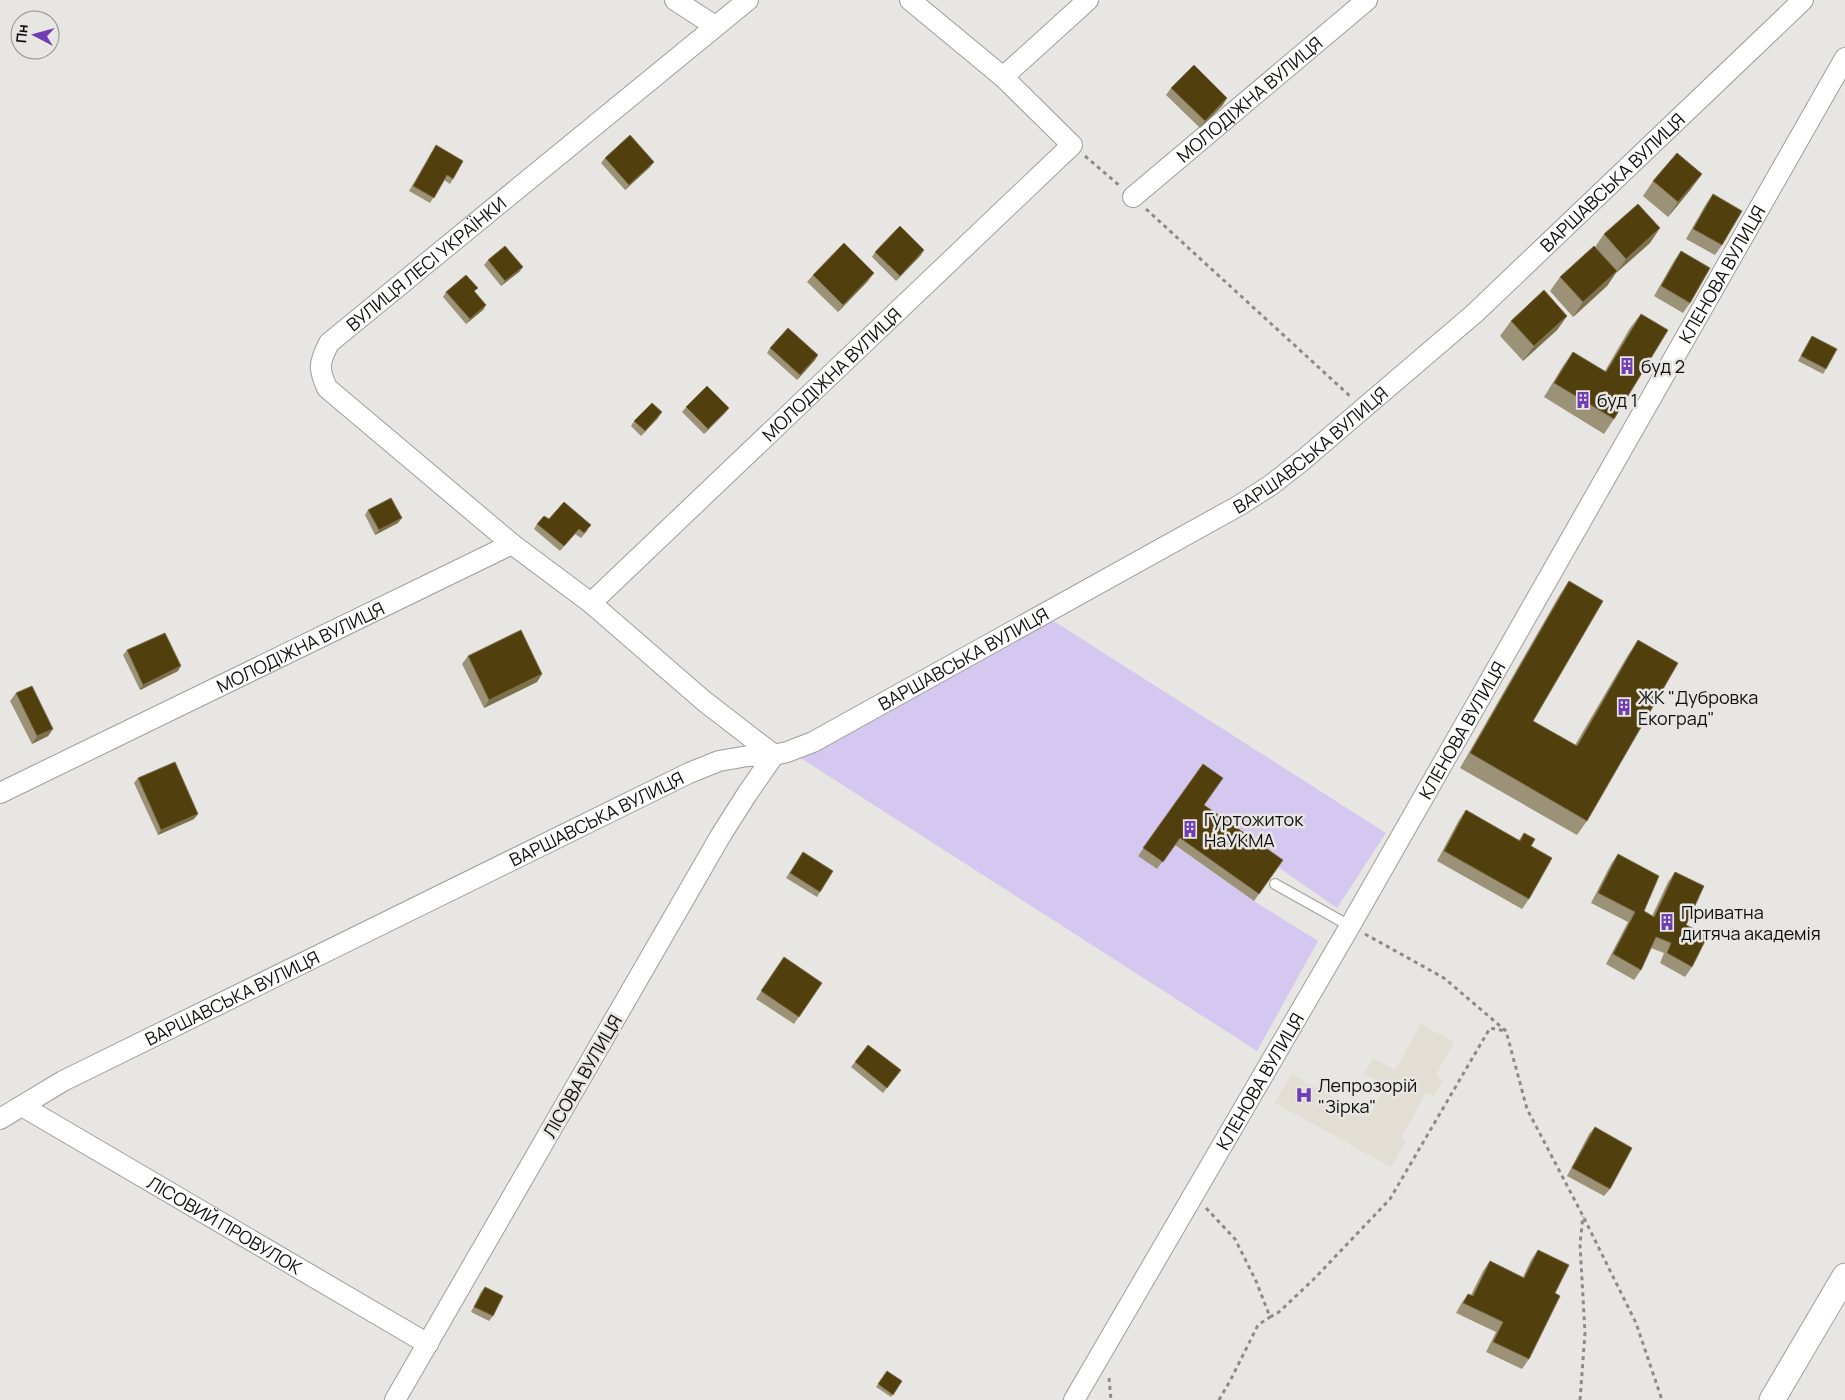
<svg xmlns="http://www.w3.org/2000/svg" width="1845" height="1400" font-family="Manrope,sans-serif">
<rect width="100%" height="100%" fill="#e8e6e3"/>
<path fill="#e2ded3" d="M1421,1024L1454,1042L1436,1075L1443,1080L1434,1097L1426,1093L1401,1138L1406,1140L1391,1167L1275,1103L1291,1074L1369,1117L1386,1086L1364,1074L1373,1058L1395,1070Z"/>
<path fill="#d4c8f0" d="M1052,620L1386,833L1337,908L1199,812L1138,855L1157,869L1175,845L1254,901L1318,941L1257,1051L796,755Z"/>
<g fill="none" stroke-linecap="round" stroke-linejoin="round">
<g stroke="#9f9d9a" stroke-width="12">
<path id="service" d="M1275,884L1350,926"/>
</g>
<g stroke="#9f9d9a" stroke-width="22">
<g id="minor">
<path d="M675,0L715,26"/>
<path d="M1003,77L1088,0"/>
<path id="s1" d="M1133,197L1367,0"/>
<path id="s2" d="M512,544L327,388C318,368 319,363 329,343L748,0"/>
<path id="s3" d="M591,603L1072,145L1003,77L910,0"/>
<path id="s4" d="M0,793L512,544L591,603L704,701L774,755L747,794L721,835L395,1400"/>
<path id="s5" d="M22,1106L428,1344"/>
<path id="s6" d="M0,1119L63,1081L689,773L719,761L748,756L774,755L787,752L813,742L1240,505L1271,485L1303,460L1475,313L1803,0"/>
<path id="s7" d="M1074,1400L1350,926L1845,58"/>
</g>
</g>
<g stroke="#9f9d9a" stroke-width="27">
<path id="tertiary" d="M1772,1400L1845,1276"/>
</g>
<path stroke="#8d8b89" stroke-width="3" stroke-dasharray="4 4" stroke-linecap="butt" d="M1085,156L1120,186
M1146,209L1351,397
M1365,934L1444,978L1506,1031L1527,1109L1583,1216L1636,1323L1662,1400
M1206,1208L1235,1239L1256,1281L1270,1317L1279,1312L1313,1280L1390,1199L1490,1028L1505,1031
M1109,1378L1111,1400
M1219,1400L1230,1381L1258,1325L1270,1317
M1580,1400L1585,1333L1580,1244L1583,1216"/>
<use href="#service" stroke="#fff" stroke-width="10"/>
<use href="#minor" stroke="#fff" stroke-width="20"/>
<use href="#tertiary" stroke="#fff" stroke-width="25"/>
</g>
<path fill="#9c9278" d="M1171,88L1227,98L1222,106L1200,128L1166,95Z
M436,145L453,179L450,184L444,180L430,203L409,191Z
M605,158L650,167L625,190L601,163Z
M1653,181L1691,189L1668,217L1643,196Z
M1713,194L1722,245L1715,255L1686,239L1706,204Z
M1604,234L1650,243L1616,273L1607,286L1573,317L1550,291L1560,277L1595,247Z
M1681,251L1690,303L1683,313L1654,296L1674,261Z
M875,252L921,255L896,281L872,257Z
M488,260L523,267L519,272L501,286L484,265Z
M813,275L868,281L838,312L807,282Z
M446,292H475L486,305L483,310L466,324L443,297Z
M1641,314L1614,419L1604,434L1544,397L1563,366L1573,352L1605,371L1630,328Z
M1567,316L1557,330L1523,361L1500,336L1511,321Z
M1812,336L1826,369L1823,374L1798,361Z
M770,348L815,360L797,380L767,353Z
M686,407L729,408L725,413L704,434L682,412Z
M658,418L641,436L631,426L634,421Z
M368,510L398,523L375,535L365,515Z
M549,519L588,530L581,538L575,534L560,551L534,529L537,524Z
M1569,581L1533,721L1575,745L1628,655L1638,640L1587,821L1577,835L1460,768L1559,596Z
M127,650L178,671L140,690L123,655Z
M468,656L542,674L537,682L484,708L462,664Z
M16,693L53,729L48,736L32,744L10,701Z
M1203,764L1204,805L1283,860L1254,901L1175,845L1157,869L1138,856Z
M138,778L194,819L158,835L134,783Z
M1466,810L1519,840L1524,833L1529,899L1522,909L1437,861L1459,820Z
M803,852L820,892L817,897L786,878Z
M1618,854L1644,911L1652,916L1668,882L1675,872L1686,925L1692,967L1685,977L1660,963L1664,953L1651,948L1641,970L1634,980L1606,964L1628,922L1591,903L1611,864Z
M784,957L822,983L794,1024L756,999Z
M855,1062L901,1070L883,1093L851,1067Z
M1595,1127L1610,1189L1604,1196L1567,1176L1589,1134Z
M1538,1250L1555,1293L1529,1359L1522,1369L1486,1352L1496,1332L1456,1313L1461,1304L1468,1294L1471,1295L1483,1271L1490,1261L1523,1277L1531,1260Z
M485,1287L493,1316L489,1321L471,1312L481,1292Z
M887,1371L902,1381L891,1397L876,1387Z"/>
<path fill="#7e714e" d="M1227,98L1222,106L1200,128L1205,121Z
M654,162L650,167L625,190L629,185Z
M1702,174L1691,189L1668,217L1678,202Z
M1660,228L1650,243L1616,273L1626,259Z
M924,250L921,255L896,281L900,276Z
M523,267L519,272L501,286L505,281Z
M1617,271L1607,286L1573,317L1583,302Z
M874,273L868,281L838,312L843,305Z
M486,305L483,310L466,324L470,319Z
M1567,316L1557,330L1523,361L1534,346Z
M818,355L815,360L797,380L800,375Z
M729,408L725,413L704,434L708,429Z
M662,412L658,418L641,436L645,431Z
M402,518L398,523L375,535L379,530Z
M181,666L178,671L140,690L143,685Z
M542,674L537,682L484,708L489,700Z
M53,729L48,736L32,744L37,736Z
M198,814L194,819L158,835L161,830Z"/>
<path fill="#513f0e" stroke="#7e714e" d="M1194,65L1227,98L1205,121L1171,88Z
M630,135L654,162L629,185L605,158Z
M436,145L463,161L453,179L447,175L434,198L413,186Z
M1677,153L1702,174L1678,202L1653,181Z
M1713,194L1742,211L1722,245L1693,229Z
M1638,204L1660,228L1626,259L1604,234Z
M900,226L924,250L900,276L875,252Z
M844,243L874,273L843,305L813,275Z
M505,246L523,267L505,281L488,260Z
M1594,246L1617,271L1583,302L1560,277Z
M1681,251L1710,268L1690,303L1661,286Z
M466,275L478,288L474,291L486,305L470,319L446,292Z
M1544,290L1567,316L1534,346L1511,321Z
M1641,314L1668,330L1614,419L1554,383L1573,352L1606,372Z
M788,328L818,355L800,375L770,348Z
M1812,336L1837,349L1826,369L1801,356Z
M707,386L729,408L708,429L686,407Z
M652,403L662,412L645,431L634,421Z
M391,498L402,518L379,530L368,510Z
M564,502L591,525L584,533L579,529L564,546L537,524L544,516L549,519Z
M1569,581L1603,601L1533,721L1577,746L1638,640L1678,663L1587,821L1470,753Z
M521,630L542,674L489,700L468,656Z
M165,633L181,666L143,685L127,650Z
M32,686L53,729L37,736L16,693Z
M175,762L198,814L161,830L138,778Z
M1203,764L1223,778L1204,805L1283,860L1259,894L1180,838L1163,862L1143,848Z
M1466,810L1520,841L1524,833L1535,839L1531,846L1552,858L1529,899L1444,851Z
M803,852L833,871L820,892L790,873Z
M1618,854L1659,876L1644,911L1654,917L1675,872L1704,886L1686,925L1708,935L1692,967L1667,953L1671,943L1656,937L1641,970L1613,954L1635,912L1598,893Z
M784,957L822,983L799,1017L761,991Z
M868,1045L901,1070L887,1088L855,1062Z
M1595,1127L1632,1148L1610,1189L1572,1168Z
M1538,1250L1569,1265L1555,1293L1560,1296L1529,1359L1493,1342L1503,1322L1463,1303L1468,1294L1473,1296L1490,1261L1524,1278Z
M485,1287L503,1296L493,1316L474,1307Z
M887,1371L902,1381L893,1395L878,1384Z"/>
<defs>
<g id="building-bare" transform="scale(1.35)"><path d="M-4-6H4V6H1V3H-1V6H-4ZM-2.5-4.3h1.7v1.8h-1.7ZM.8-4.3h1.7v1.8H.8ZM-2.5-1h1.7V.8h-1.7ZM.8-1h1.7V.8H.8Z" fill="#6f3eb5" stroke="#e8e6e3" stroke-width="2.5" paint-order="stroke"/></g>
<g id="hospital-bare" transform="scale(1.35)"><path d="M-5-5h3v3.5h4V-5h3V5h-3V1.5h-4V5h-3Z" fill="#6f3eb5" stroke="#e8e6e3" stroke-width="2.5" paint-order="stroke"/></g>
</defs>
<g fill-rule="evenodd">
<use href="#building-bare" x="1627" y="366"/>
<use href="#building-bare" x="1583" y="400"/>
<use href="#building-bare" x="1624" y="707"/>
<use href="#building-bare" x="1190" y="829"/>
<use href="#building-bare" x="1667" y="922"/>
<use href="#hospital-bare" x="1304" y="1095"/>
</g>
<g text-anchor="middle" dominant-baseline="central" stroke-width="5" stroke-linejoin="round" paint-order="stroke">
<g font-size="18" fill="#100f0e" stroke="#e8e6e3">
<text stroke="none"><textPath href="#s1" startOffset="152">МОЛОДІЖНА ВУЛИЦЯ</textPath></text>
<text stroke="none"><textPath href="#s6" startOffset="1882">ВАРШАВСЬКА ВУЛИЦЯ</textPath></text>
<text stroke="none"><textPath href="#s2" startOffset="415">ВУЛИЦЯ ЛЕСІ УКРАЇНКИ</textPath></text>
<text stroke="none"><textPath href="#s7" startOffset="1299">КЛЕНОВА ВУЛИЦЯ</textPath></text>
<text stroke="none"><textPath href="#s3" startOffset="332">МОЛОДІЖНА ВУЛИЦЯ</textPath></text>
<text stroke="none"><textPath href="#s6" startOffset="1478">ВАРШАВСЬКА ВУЛИЦЯ</textPath></text>
<text stroke="none"><textPath href="#s4" startOffset="334">МОЛОДІЖНА ВУЛИЦЯ</textPath></text>
<text stroke="none"><textPath href="#s6" startOffset="1072">ВАРШАВСЬКА ВУЛИЦЯ</textPath></text>
<text stroke="none"><textPath href="#s7" startOffset="774">КЛЕНОВА ВУЛИЦЯ</textPath></text>
<text stroke="none"><textPath href="#s6" startOffset="668">ВАРШАВСЬКА ВУЛИЦЯ</textPath></text>
<text stroke="none"><textPath href="#s6" startOffset="262">ВАРШАВСЬКА ВУЛИЦЯ</textPath></text>
<text transform="translate(582 1076) rotate(-60)">ЛІСОВА ВУЛИЦЯ</text>
<text stroke="none"><textPath href="#s7" startOffset="369">КЛЕНОВА ВУЛИЦЯ</textPath></text>
<text stroke="none"><textPath href="#s5" startOffset="235">ЛІСОВИЙ ПРОВУЛОК</textPath></text>
</g>
<g font-size="18" fill="#100f0e" stroke="#e8e6e3" text-anchor="start">
<text x="1641" y="366">буд 2</text>
<text x="1597" y="400">буд 1</text>
<text x="1638" y="697">ЖК "Дубровка<tspan x="1638" dy="21">Екоград"</tspan></text>
<text x="1204" y="819">Гуртожиток<tspan x="1204" dy="21">НаУКМА</tspan></text>
<text x="1681" y="912">Приватна<tspan x="1681" dy="21">дитяча академiя</tspan></text>
<text x="1318" y="1085">Лепрозорій<tspan x="1318" dy="21">"Зірка"</tspan></text>
</g>
</g>
<g transform="translate(35 35) rotate(276)"><circle r="24" fill="#e8e6e3" stroke="#92908e"/>
<path d="M0-4L9 19L0 12L-9 19Z" fill="#6f3eb5"/>
<text y="-8" font-size="14" font-weight="bold" text-anchor="middle" fill="#100f0e">Пн</text>
</g>
</svg>
